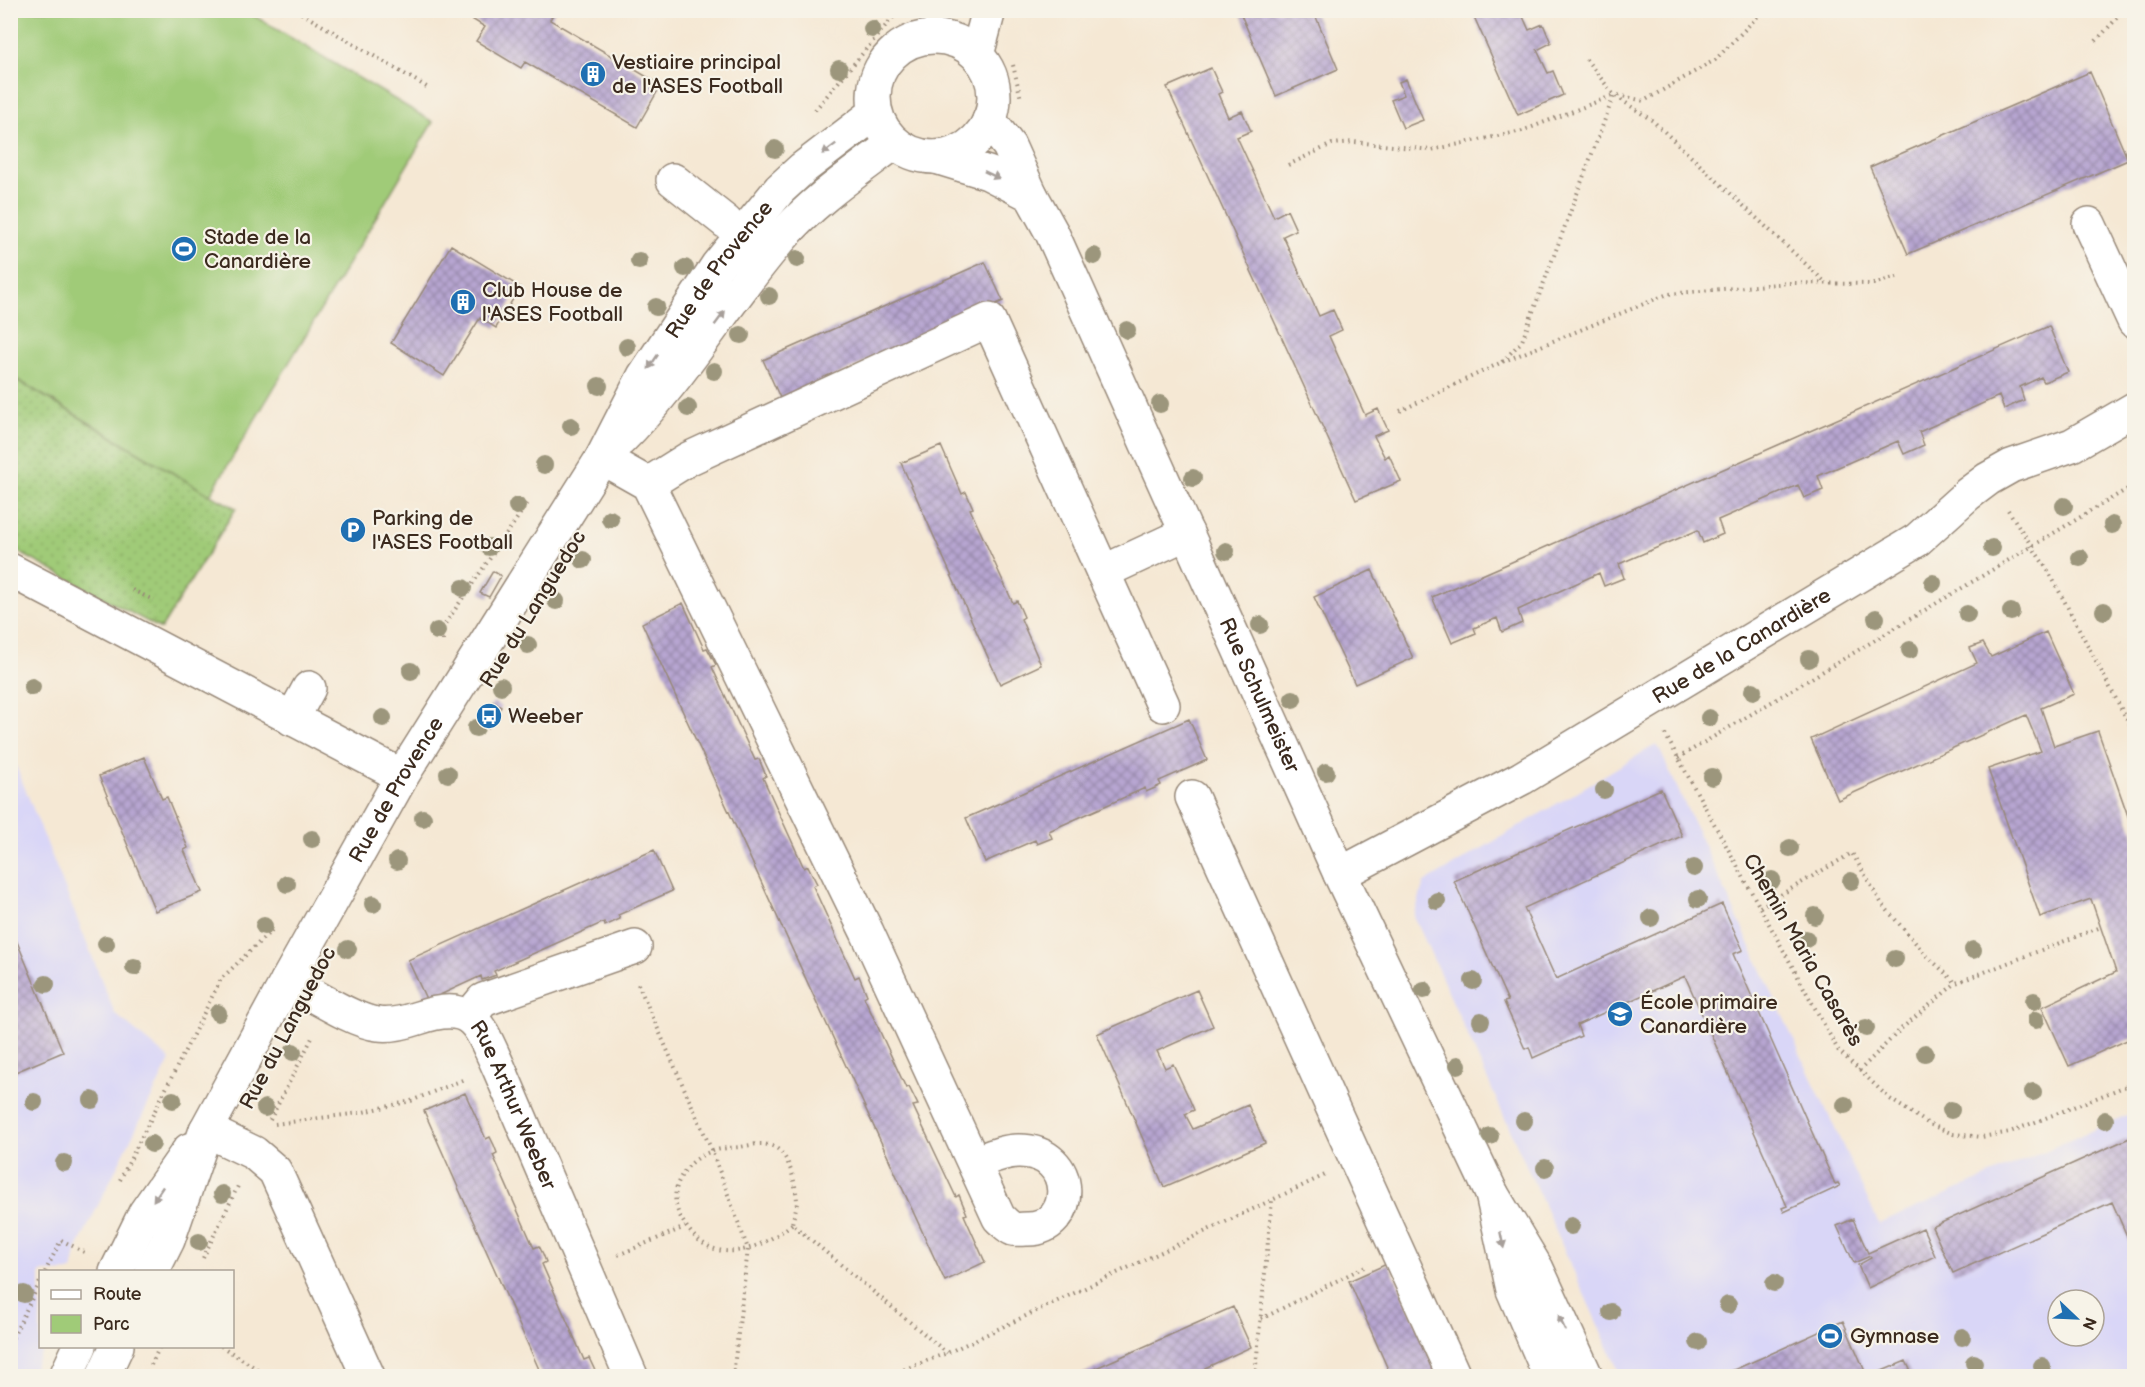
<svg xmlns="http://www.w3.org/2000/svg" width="2145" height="1387" font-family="'Balsamiq Sans',sans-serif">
<defs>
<pattern id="grass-dots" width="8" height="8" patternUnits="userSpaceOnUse" patternTransform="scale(1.5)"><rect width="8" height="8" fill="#a0cb78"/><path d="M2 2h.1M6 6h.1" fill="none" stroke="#8bae67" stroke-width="1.8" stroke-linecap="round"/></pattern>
<pattern id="building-cross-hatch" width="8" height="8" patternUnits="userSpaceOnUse" patternTransform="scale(1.5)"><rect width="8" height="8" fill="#b7a6d1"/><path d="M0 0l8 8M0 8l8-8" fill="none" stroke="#9687a9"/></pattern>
</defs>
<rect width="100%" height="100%" fill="#f7f3e8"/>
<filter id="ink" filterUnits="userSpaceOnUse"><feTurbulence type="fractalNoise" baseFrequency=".0167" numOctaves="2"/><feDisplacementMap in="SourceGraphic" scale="12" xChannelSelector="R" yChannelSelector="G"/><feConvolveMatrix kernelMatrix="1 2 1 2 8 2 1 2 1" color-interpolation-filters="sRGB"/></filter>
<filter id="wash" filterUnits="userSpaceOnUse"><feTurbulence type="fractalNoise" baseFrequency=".008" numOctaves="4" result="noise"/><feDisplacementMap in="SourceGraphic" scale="24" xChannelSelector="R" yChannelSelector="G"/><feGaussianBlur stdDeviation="1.35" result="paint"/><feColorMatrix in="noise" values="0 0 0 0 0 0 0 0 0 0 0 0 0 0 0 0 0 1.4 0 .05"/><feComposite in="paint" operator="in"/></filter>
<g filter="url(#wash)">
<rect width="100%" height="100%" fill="#f5e8d4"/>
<path fill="#d9d6f7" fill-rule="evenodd" d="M1657,744L1879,1224L2134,1112V1376H1621L1414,916L1424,883ZM2058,1300H2094V1336H2058Z
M10,751L115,1014L170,1060L77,1248L72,1271L40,1272V1346L44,1347L30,1376H10Z"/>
<path fill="url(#grass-dots)" stroke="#6e7a4b" stroke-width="1.5" d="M10,376L210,495L236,508L161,629L11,548Z"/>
<path fill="#a0cb78" stroke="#6e7a4b" stroke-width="1.5" d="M11,10L246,11L433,122L210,495L11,376Z"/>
<g id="blocks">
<path fill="url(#building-cross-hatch)" d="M457,10H555L550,20L661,85L637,127L525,62L521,68L476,41L485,27Z
M1239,10H1313L1338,69L1276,96Z
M1471,10H1520L1529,30L1543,24L1551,43L1537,50L1548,73L1553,71L1563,95L1518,115Z
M1211,68L1222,92L1218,94L1228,117L1242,111L1251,131L1237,137L1274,217L1287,210L1296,230L1283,236L1319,316L1333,310L1342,330L1329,336L1365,415L1378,409L1388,430L1374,436L1385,458L1389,455L1401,481L1356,500L1167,87Z
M2090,72L2128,160L1908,254L1870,167Z
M1406,79L1423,120L1403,128L1391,100L1404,95L1399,82Z
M451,245L520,287L496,328L480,318L444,376L391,343Z
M985,262L1003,301L781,400L763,360Z
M2049,326L2068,372L2044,382L2041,377L2020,387L2024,400L2004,409L1999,396L1919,432L1924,445L1904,454L1898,441L1818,476L1823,490L1804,498L1798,485L1718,520L1723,534L1703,543L1698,530L1619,564L1624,578L1604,586L1599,573L1518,610L1522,623L1502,632L1497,618L1474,628L1476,633L1452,643L1432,597Z
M941,446L962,494L966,492L973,508L970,509L1013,603L1017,601L1024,617L1021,619L1041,665L1000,684L901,463Z
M1372,570L1413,658L1355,684L1314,597Z
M493,571L501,576L489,597L480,593Z
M683,603L704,649L707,648L716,665L712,667L755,760L759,759L766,776L763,778L804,868L808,866L817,884L813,886L855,978L859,976L867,995L864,997L906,1088L909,1087L918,1105L913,1106L956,1197L959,1195L967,1214L964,1215L985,1262L945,1281L642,623Z
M2046,632L2074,694L2041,708L2054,746L2098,731L2134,833V1037L2069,1066L2042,1007L2116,972L2091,899L2040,917L1988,769L2041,751L2026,715L1838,800L1811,739L1977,663L1970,648L1983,643L1991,657Z
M493,702L501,707L488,728L480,723Z
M1189,719L1207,760L1159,781L1161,785L1155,788L1146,792L1145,788L1049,831L1052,838L1037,844L1035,840L985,862L966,818Z
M144,757L162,799L167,797L188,848L184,850L202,892L155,911L99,776Z
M1661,789L1682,836L1524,908L1556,979L1722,904L1743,950L1733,954L1835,1184L1838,1183L1840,1186L1784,1212L1782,1208L1787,1206L1685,976L1577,1025L1581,1036L1533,1058L1529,1047L1525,1049L1504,1002L1508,1001L1454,881Z
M654,850L672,891L618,915L620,919L605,926L604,922L494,971L496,975L482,980L481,976L427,1001L408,960Z
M10,925L63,1052L13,1073L10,1066Z
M1197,990L1213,1026L1157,1051L1165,1068L1173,1064L1188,1096L1194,1110L1185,1114L1193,1129L1248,1105L1265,1143L1164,1187L1097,1034Z
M465,1093L486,1139L490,1137L494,1145L497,1153L493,1155L534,1248L539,1246L543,1254L546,1262L542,1264L584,1360L589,1358L597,1375L542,1376L424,1111Z
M2134,1136V1252L2112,1202L1953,1273L1932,1227Z
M1853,1219L1868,1253L1923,1228L1935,1256L1868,1288L1858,1265L1871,1258L1870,1256L1854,1263L1837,1226Z
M1389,1263L1440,1376H1391L1349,1281Z
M1233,1307L1251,1347L1205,1368L1206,1371L1199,1375L1078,1376Z
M1843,1321L1867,1376H1720L1777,1351Z
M1906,1361L1913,1376H1870Z"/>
</g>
</g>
<g filter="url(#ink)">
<use href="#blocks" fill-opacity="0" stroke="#988979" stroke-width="1.5"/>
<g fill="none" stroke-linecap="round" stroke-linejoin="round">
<g stroke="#988979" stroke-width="36">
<g id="minor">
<circle cx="934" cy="97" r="60"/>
<path d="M977,55L989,10"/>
<path d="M936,157L988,173L1031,195L1009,146L989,120"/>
<path d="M673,180L726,222"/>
<path id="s1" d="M1031,195L1052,233L1340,874L1492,1194"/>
<path d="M2089,224L2134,321"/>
<path d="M620,440C682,379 725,302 782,237C814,200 856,172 894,143"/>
<path d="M602,458L648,484L867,932L999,1218C1003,1221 1008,1227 1013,1229C1016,1230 1023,1229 1027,1229C1076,1230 1079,1150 1018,1151C1003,1151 988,1158 974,1163"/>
<path d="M648,484L688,459L989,320L1163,705"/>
<path d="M10,570L402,776"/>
<path d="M1103,572L1187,533"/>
<path d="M292,719L309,688"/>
<path d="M1192,797L1454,1376"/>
<path id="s2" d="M1340,874L1522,778L1917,540L1968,494L1988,479L2011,466L2072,445L2134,409"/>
<path id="s3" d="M287,981C309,992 354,1022 378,1024C391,1026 406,1022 418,1018C472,1000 478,1022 498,1066L631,1376"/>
<path d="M469,1017L483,1000L635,947"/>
<path d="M206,1130L254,1153L275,1171L368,1376"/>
<path d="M116,1272L145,1213L189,1150"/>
<path id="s4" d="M152,1272L168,1240L206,1130L287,981L402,776L602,458L644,376L717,266L780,189L803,168L875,113"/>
<path d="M66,1376L80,1346"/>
<path d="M103,1376L117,1346"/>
<path d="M1550,1376L1513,1290L1492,1194L1537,1269L1586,1376"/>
</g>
</g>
<path stroke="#988979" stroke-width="4" stroke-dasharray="1.5 4.5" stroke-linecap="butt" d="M296,10L430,89
M2096,41L2118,17L2116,10
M1013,65L1021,99
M1618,95L1644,101L1715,60L1764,10
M815,110L899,10
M1288,165L1332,144L1354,142L1431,150L1522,131L1614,95L1585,58
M1502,362L1522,341L1614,95L1653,121L1826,283
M1400,411L1502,362L1668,294L1788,283L1873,284L1897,277
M2008,510L2049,572L2134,733
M132,590L154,600
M443,641V627L527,504
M1665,734L1838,1050L1890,1099L1929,1124L1953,1134L1982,1137L2010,1132L2134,1083
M1678,758L2134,485
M1760,907L1852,853L1882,904L1926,955L1956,983
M638,984L712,1151L748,1249L733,1376
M1859,1071L1902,1028L1956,983L2101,927
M270,1120L313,1036
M275,1124L359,1113L411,1101L465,1079
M120,1180L221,979L272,930
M792,1224C752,1256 706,1268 679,1214C667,1188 686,1159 713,1151C721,1148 731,1148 740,1147C752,1145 764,1141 776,1148C790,1156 796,1186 797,1201C797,1208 793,1217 792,1224L947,1353
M618,1255L685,1227
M203,1258L238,1186
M45,1272L61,1240L86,1253
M1261,1319L1364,1267
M10,1343L40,1282
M221,1346L265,1374L259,1376
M151,1365L160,1346
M887,1376L947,1353L1325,1175
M1255,1376L1272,1200"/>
<use href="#minor" stroke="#fff" stroke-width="33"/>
</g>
<g fill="#9c967c">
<circle cx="872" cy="29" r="9"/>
<circle cx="839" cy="69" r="9"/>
<circle cx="775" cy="149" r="9"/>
<circle cx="1094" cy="256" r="9"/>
<circle cx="797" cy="259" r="9"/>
<circle cx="639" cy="261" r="9"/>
<circle cx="685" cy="268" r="9"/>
<circle cx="769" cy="296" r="9"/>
<circle cx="656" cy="307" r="9"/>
<circle cx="1127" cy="330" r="9"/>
<circle cx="741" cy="335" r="9"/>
<circle cx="627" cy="347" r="9"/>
<circle cx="714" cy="371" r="9"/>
<circle cx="599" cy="386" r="9"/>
<circle cx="1160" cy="404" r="9"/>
<circle cx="688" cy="408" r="9"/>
<circle cx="571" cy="426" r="9"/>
<circle cx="544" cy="465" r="9"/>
<circle cx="1193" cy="478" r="9"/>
<circle cx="517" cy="506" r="9"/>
<circle cx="2064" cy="506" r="9"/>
<circle cx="610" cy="519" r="9"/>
<circle cx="2112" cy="525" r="9"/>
<circle cx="489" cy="547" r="9"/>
<circle cx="1992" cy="548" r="9"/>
<circle cx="1226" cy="551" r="9"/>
<circle cx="2080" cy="558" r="9"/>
<circle cx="583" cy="560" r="9"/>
<circle cx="1933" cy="583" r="9"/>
<circle cx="463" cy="588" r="9"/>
<circle cx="556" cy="601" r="9"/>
<circle cx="2104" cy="611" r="9"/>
<circle cx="2011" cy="612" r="9"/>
<circle cx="1967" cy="614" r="9"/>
<circle cx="1876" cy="618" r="9"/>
<circle cx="1260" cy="625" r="9"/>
<circle cx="437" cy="631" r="9"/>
<circle cx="528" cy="645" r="9"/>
<circle cx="1910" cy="650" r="9"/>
<circle cx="1809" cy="659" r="9"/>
<circle cx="411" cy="671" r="9"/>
<circle cx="501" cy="686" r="9"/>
<circle cx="32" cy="687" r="9"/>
<circle cx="1753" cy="691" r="9"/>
<circle cx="1293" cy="699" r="9"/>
<circle cx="383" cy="718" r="9"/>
<circle cx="1709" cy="718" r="9"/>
<circle cx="476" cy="728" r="9"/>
<circle cx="1326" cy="772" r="9"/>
<circle cx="448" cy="774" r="9"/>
<circle cx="1712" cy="777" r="9"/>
<circle cx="1604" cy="790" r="9"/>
<circle cx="423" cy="818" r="9"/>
<circle cx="312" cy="839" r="9"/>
<circle cx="1790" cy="848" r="9"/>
<circle cx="397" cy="861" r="9"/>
<circle cx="1694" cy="868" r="9"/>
<circle cx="1772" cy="880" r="9"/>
<circle cx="1851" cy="881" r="9"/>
<circle cx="287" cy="884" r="9"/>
<circle cx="1698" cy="899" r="9"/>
<circle cx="1437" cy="901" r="9"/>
<circle cx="373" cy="904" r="9"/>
<circle cx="1815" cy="916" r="9"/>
<circle cx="1651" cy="918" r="9"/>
<circle cx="264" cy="926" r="9"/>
<circle cx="1806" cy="939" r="9"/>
<circle cx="106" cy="944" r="9"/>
<circle cx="348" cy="949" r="9"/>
<circle cx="1973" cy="950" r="9"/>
<circle cx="1895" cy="959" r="9"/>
<circle cx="134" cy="967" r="9"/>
<circle cx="1473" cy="981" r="9"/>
<circle cx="46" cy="984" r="9"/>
<circle cx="1424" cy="990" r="9"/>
<circle cx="2034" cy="1001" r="9"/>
<circle cx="218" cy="1013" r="9"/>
<circle cx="2036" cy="1020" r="9"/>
<circle cx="1481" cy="1021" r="9"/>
<circle cx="1866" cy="1028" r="9"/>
<circle cx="293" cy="1052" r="9"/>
<circle cx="1925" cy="1053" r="9"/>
<circle cx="1458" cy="1065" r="9"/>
<circle cx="2033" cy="1092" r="9"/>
<circle cx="92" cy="1100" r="9"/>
<circle cx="173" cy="1100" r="9"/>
<circle cx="34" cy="1102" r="9"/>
<circle cx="1845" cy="1105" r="9"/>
<circle cx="265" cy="1108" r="9"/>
<circle cx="1951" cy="1110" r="9"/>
<circle cx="2105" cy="1120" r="9"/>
<circle cx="1524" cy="1121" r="9"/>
<circle cx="1490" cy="1136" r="9"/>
<circle cx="152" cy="1144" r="9"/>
<circle cx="64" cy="1163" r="9"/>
<circle cx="1545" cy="1168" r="9"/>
<circle cx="222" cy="1194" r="9"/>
<circle cx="1571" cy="1226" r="9"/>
<circle cx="199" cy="1242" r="9"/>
<circle cx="1774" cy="1283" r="9"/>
<circle cx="24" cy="1294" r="9"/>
<circle cx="1728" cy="1305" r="9"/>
<circle cx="1611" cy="1312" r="9"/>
<circle cx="1962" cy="1337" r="9"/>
<circle cx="1698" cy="1342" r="9"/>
<circle cx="1974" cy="1363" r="9"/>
<circle cx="2042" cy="1366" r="9"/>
</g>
<defs><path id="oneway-solid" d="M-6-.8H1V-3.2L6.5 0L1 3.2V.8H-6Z" transform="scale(1.5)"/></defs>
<g fill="#a79f9a">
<use href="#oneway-solid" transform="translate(829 149) rotate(143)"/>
<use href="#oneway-solid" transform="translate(992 175) rotate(25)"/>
<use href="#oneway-solid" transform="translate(720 318) rotate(-53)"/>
<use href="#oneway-solid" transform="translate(653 362) rotate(124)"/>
<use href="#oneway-solid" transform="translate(158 1194) rotate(124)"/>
<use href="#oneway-solid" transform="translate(1502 1240) rotate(78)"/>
<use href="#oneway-solid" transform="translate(1562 1323) rotate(-115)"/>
</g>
</g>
<defs>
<g id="building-disc" transform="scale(1.35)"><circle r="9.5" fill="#1f6fb2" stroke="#f7f3e8"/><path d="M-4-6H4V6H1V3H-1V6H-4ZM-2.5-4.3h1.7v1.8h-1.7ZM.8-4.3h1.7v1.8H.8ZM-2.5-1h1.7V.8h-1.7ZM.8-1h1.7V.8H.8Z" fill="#fff"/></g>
<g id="stadium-disc" transform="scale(1.35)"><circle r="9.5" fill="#1f6fb2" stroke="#f7f3e8"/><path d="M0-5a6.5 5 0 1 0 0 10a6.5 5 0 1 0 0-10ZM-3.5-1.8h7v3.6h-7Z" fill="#fff"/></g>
<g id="parking-disc" transform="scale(1.35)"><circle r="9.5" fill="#1f6fb2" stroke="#f7f3e8"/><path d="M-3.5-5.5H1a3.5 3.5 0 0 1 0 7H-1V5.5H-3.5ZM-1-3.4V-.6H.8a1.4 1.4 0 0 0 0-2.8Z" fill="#fff"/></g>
<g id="bus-disc" transform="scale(1.35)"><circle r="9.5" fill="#1f6fb2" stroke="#f7f3e8"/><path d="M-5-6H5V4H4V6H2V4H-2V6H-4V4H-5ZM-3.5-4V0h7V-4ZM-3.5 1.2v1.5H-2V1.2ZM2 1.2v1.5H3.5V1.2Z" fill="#fff"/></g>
<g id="school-disc" transform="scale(1.35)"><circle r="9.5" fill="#1f6fb2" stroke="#f7f3e8"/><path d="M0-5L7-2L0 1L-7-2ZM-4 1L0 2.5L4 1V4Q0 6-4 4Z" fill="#fff"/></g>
</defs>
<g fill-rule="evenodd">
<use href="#building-disc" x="593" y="74"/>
<use href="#stadium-disc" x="184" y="249"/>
<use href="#building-disc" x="463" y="302"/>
<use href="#parking-disc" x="353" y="530"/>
<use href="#bus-disc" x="489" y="716"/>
<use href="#school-disc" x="1620" y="1014"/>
<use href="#stadium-disc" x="1830" y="1336"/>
</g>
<g text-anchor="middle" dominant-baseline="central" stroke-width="4.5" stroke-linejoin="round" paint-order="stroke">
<g font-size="21" fill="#3b2a1e" stroke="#f7f3e8" text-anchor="start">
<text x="612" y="62">Vestiaire principal<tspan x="612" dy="24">de l'ASES Football</tspan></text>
<text x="204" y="237">Stade de la<tspan x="204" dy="24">Canardière</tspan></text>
<text x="482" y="290">Club House de<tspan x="482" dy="24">l'ASES Football</tspan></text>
<text x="372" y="518">Parking de<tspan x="372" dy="24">l'ASES Football</tspan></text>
<text x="508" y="716">Weeber</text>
<text x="1640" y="1002">École primaire<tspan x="1640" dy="24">Canardière</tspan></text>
<text x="1850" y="1336">Gymnase</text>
</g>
<g font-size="21" fill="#3b2a1e" stroke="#f7f3e8">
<text stroke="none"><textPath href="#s4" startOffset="1155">Rue de Provence</textPath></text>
<text transform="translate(533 609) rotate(-58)">Rue du Languedoc</text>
<text stroke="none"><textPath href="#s2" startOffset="462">Rue de la Canardière</textPath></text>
<text stroke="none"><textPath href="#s1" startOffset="550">Rue Schulmeister</textPath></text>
<text stroke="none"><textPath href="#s4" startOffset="542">Rue de Provence</textPath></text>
<text transform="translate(1803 950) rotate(60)">Chemin Maria Casarès</text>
<text transform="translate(288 1028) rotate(-62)">Rue du Languedoc</text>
<text stroke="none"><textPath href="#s3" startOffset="294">Rue Arthur Weeber</textPath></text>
</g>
</g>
<rect width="2145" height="1387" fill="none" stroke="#f7f3e8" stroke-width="36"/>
<rect x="39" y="1270" width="195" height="78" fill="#f7f3e8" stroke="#aca397" stroke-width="1.5"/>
<rect x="51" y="1290" width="30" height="9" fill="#ffffff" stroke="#aca397" stroke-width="1.5"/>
<text x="93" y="1300" font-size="18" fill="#3b2a1e">Route</text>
<rect x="51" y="1315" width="30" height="18" fill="#a0cb78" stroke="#aca397" stroke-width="1.5"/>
<text x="93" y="1330" font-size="18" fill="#3b2a1e">Parc</text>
<g transform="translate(2076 1318) rotate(113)"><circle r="28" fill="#f7f3e8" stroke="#aca397" stroke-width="1.5"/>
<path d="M0-4.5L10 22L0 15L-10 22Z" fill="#1f6fb2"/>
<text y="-9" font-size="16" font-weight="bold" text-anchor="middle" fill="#3b2a1e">N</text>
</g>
</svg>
